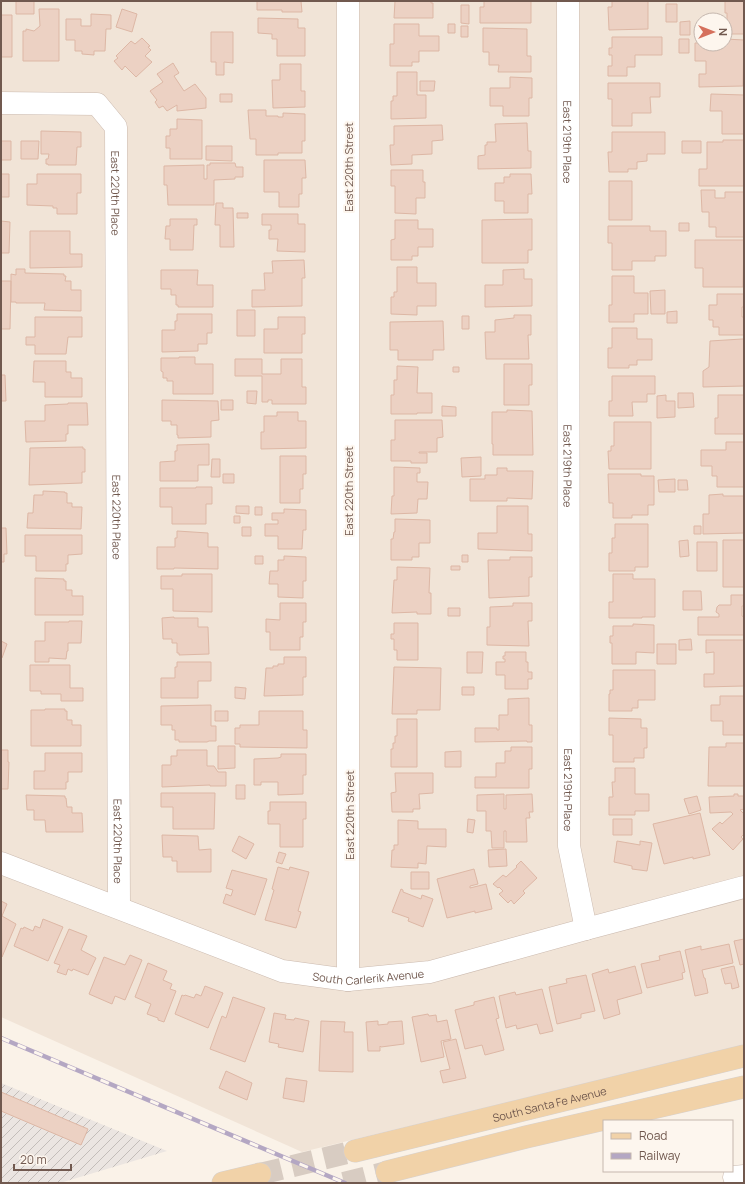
<svg xmlns="http://www.w3.org/2000/svg" width="745" height="1184" font-family="Manrope,sans-serif">
<defs>
<pattern id="industrial-furrows" width="10" height="10" patternUnits="userSpaceOnUse"><rect width="10" height="10" fill="#ebe5e1"/><path d="M-1 1l2-2M0 10L10 0M9 11l2-2" fill="none" stroke="#c3bdb9"/></pattern>
</defs>
<rect width="100%" height="100%" fill="#faf2e8"/>
<path fill="#f1e4d7" fill-rule="evenodd" d="M1,1H744V1045L302,1152L1,1017ZM701,20H725V44H701Z"/>
<path fill="url(#industrial-furrows)" d="M1,1083L167,1151L60,1183H1Z"/>
<path fill="#ecd1c3" stroke="#ddb7a5" d="M16,1H34V14H16Z
M257,1H301L302,12H282V10H257Z
M395,1H431V3H433V18H394Z
M484,1H531V23H480V7H484Z
M612,1H648V29L609,30L608,7H612Z
M725,1H744V34H727V13H725Z
M666,4H677V22H666Z
M461,5H469V24L461,23Z
M39,9H59V61H23V31H26V29L34,31L40,26Z
M122,9L137,14L132,32L116,27Z
M91,14L111,15V29H106L105,51H94V55L82,54V51H75V40H66V19H81V26H91Z
M1,15H12V57H1Z
M258,18L298,19V28H305V56H277V39H272V34L258,33Z
M690,21V35H680V22Z
M394,24H419V36H439V51H419V62H412V66H390V44H394Z
M448,24H455V33H448Z
M461,26H468V37H461Z
M483,28L527,29V56H531V72H498L499,65H489V52H483Z
M211,32H233V63L224,62V75H216V62H211Z
M612,37H662V55H635V67H627V76H608V66H612V55H609V48H612Z
M142,38L150,46L148,47L151,50L145,56L152,62L136,77L125,66L122,70L114,61L118,58L116,56L131,41L135,44Z
M679,39H689V53H679Z
M725,39L744,40L743,86L699,87V74H706V61H695V43H701V44H725Z
M173,63L179,73L174,76L184,91L195,84L206,98V108L177,111V105L167,111L163,106L159,108L155,102L157,100L150,91L163,82L157,74Z
M280,64H301V91H305V107L273,108L272,80H280Z
M397,72H417V95H426V118L391,119V101H393V96H397Z
M510,77L532,78V98H529V116H503V106H490V88H510Z
M420,81H435L434,91H420Z
M608,83H660V97H650L651,113H632V126H612V99H608Z
M220,94H232V102H220Z
M711,94L744,95V134H722V111H710Z
M248,110H266V116H278V117H283V113L305,114V141H302V153H278V155H256V139H250Z
M177,119L202,120V159H170V148H166V136H170V129H177Z
M527,123L528,151H531V168L478,169V156L485,155V145H487V142H496L495,124Z
M442,125L443,140L432,141V154L412,155V164L391,165L390,145H394V126Z
M41,131L81,132V147H77L76,165H48V164H46V159H48L49,154H41Z
M612,132H665V154H647V161L637,162V169H628V172H609L608,152H612Z
M723,140H744V186H699V169H707V142H723Z
M1,141H11V160H1Z
M21,141H39L38,159H21Z
M682,141H701V153H682Z
M206,146H232V161L206,160Z
M264,160H305L306,178H302V194H299V207H279V192H264Z
M210,163H235L236,167H243V177H235V179L214,180V205H168L167,185H164V166L204,165V179H207V165H210Z
M391,170H423V182H425V198H416V214L395,213V186H391Z
M1,174H9V197H1Z
M37,174H81V193H77V214H57V208H53V206L27,205V184H37Z
M510,174H531L532,194H528V213H504V201H495V183H504V177H510Z
M609,181H632V220H609Z
M701,190H715V198H725V192H744V237H716V227H709V212H702Z
M216,203H223V208H233L234,247H220V225H215Z
M237,213H248V218H237Z
M262,214H298V224H305V252L277,251L278,239H269V230H271V225H262Z
M170,219H197V225H194L193,250H170V239H165L166,226H170Z
M532,219V250H528V263H482V220Z
M395,220H418V229H433V247H418V256H412V260H391V240L395,239Z
M1,221L10,222L9,253H1Z
M679,223H689V231H679Z
M608,226H650V231H666V256H655V261H632V270H612V243H608Z
M30,231H70V254H82V267L30,268Z
M695,240H744L743,287H703V268H695Z
M304,260L305,278H302V306L252,307V290H265L264,273H273L272,261Z
M397,267H417V283H436V306H417V315L391,314V297H394V292H397Z
M16,269H25V273L64,274V276H66L65,281H71V290H81V311L44,310L45,303H16V302H11V274L16,275Z
M524,269V279H532V306L485,307V285H503V270Z
M161,270H198L197,285H213V307H178V305H176V295H171V289H161Z
M612,276H634V293H648V314H634V322H609V305H612Z
M1,281H11L10,329H1Z
M665,290V314H651L650,291Z
M717,294H744V307H742V317H744V335H719V327H713V320H709V305H717Z
M237,310H255V336H237Z
M677,311V323H667V312Z
M177,314H212V333H207V344H198V351L162,352V330H175V321H177Z
M514,315H531V335H528L529,359H486L485,332H495V320L514,318Z
M462,316H469V329H462Z
M35,317H82V337H68L66,354H35V345H26V337H35Z
M278,317H305V334H302V353H264V329H278Z
M443,321L444,350H433V360H398V350H390V322Z
M612,328H637V339H652V360H637V365H629V368H608V348H612Z
M742,339H744V386L703,387V371L709,367L710,341Z
M179,357H195V364H213V394H173V381H167V378H163V372L161,371V358H179Z
M235,359H262V374H281V359H302V387H306V404H272V400H268V402H262V376H235Z
M34,361H66V372H71V378H82V397H45V382H33Z
M504,364H532V385H529V405H504Z
M397,366L418,367L417,393H432V413H417V414H391V395H394V380H397Z
M453,367H459V372H453Z
M1,375H5L6,401H1Z
M612,376H655V394H647V402H632L633,416H609V401H612Z
M247,391H257L256,404L247,403Z
M678,393H693L694,407L678,408Z
M666,395V401H675V417L657,418V396Z
M718,395H744V434H715V418H718Z
M162,400L218,401L219,420L211,421V437L178,438V435H177V425H171V421H162Z
M221,400H233V410H221Z
M68,403H87L88,425H68V434H66V441L26,442L25,421H45V405L68,404Z
M442,406L456,407V416H442Z
M507,410L532,411L533,455H493V444H492V412H507Z
M277,412H298V421H306V448L261,449V432H264V416H277Z
M395,420H442L443,437L437,438V452H419V453H427V463H411V461H391V440H395Z
M614,422H651V469H609L608,451H611V446H614Z
M726,442H744V487H717V476H712V466H701V450H726Z
M209,444V465H198V481H160V462L175,461V451H177V445Z
M83,447V449H85V472H82V483L29,485L30,448Z
M280,456H306V474H303V489H300V503H280Z
M481,457V476L462,477L461,458Z
M212,459H220V477H211Z
M394,467L420,468V473H417V482H428L427,499H418L417,513L391,514L392,496H394Z
M497,468H507V471H533L532,499L507,498V501H470V479H485V475H497Z
M223,474H234V483H223Z
M608,474H641V476H654V505H648V515H632V518H613V503H609Z
M675,479V492H659L658,480Z
M678,480H687L688,490H678Z
M196,487H212V504H206V524H172V507H160V488H196Z
M43,491L65,492V493H67V503H72V507H82L81,529L27,528L28,513H33L34,495H43Z
M723,494V496H744V533L703,534V514H709V495Z
M236,506H249V514L236,513Z
M497,506H528V534H532V551L478,549V533H497Z
M255,507H262V515H255Z
M284,509L306,510V530H303L302,549H278V536H265V524H278V520H272V513H284Z
M234,516H240V523H234Z
M395,519L430,520V543H419V557H412V560H391V539H393L394,532H395Z
M615,524H648V567H635V571H609V553H612V538H615Z
M694,526H701V534H694Z
M242,527H251V536H242Z
M1,528H6L7,554H4V562H1Z
M177,531L208,533V547H218V569L174,568V569H157V547H175V538H177Z
M25,535H82V554L68,555V564H66V571H36V556H25Z
M688,540L689,556L680,557L679,541Z
M723,540H744V587H723Z
M697,542H717V571H697Z
M462,555H468V562H462Z
M255,556H263V564H255Z
M284,556L306,557V581H303V598L278,597V584H269L270,571H278V560H284Z
M510,557H532V577H529V596L489,598L488,560H510Z
M451,566H460V570H451Z
M397,567L430,568L429,593H431V614H417V612L392,613L394,580H397Z
M182,574H212V612L173,611V589H161V576H182Z
M613,574H633V579H655V617H642V618H609V602H613Z
M35,578L64,579V581H66V590H72V596H83V615H35Z
M683,591H701L702,610H683Z
M731,595H744V606H742V616L744,617V635H698V617H719V614L716,612L717,607L719,605H731Z
M280,603H306V622H303V637H300V650H270V632H266V619L280,620Z
M513,603H532V621H528L529,646L487,645V627H490V607L513,606Z
M448,608H460V616H448Z
M174,617V618H198V627H208L209,654L179,655V653H177V643H172V639H163L162,618Z
M69,621H82L81,643H68V651H67L66,659L49,658V662H35V641H45V622H69Z
M394,623H418V660H397V650H394V639H391V634H394Z
M633,624L654,625V653L636,652V664H612V643H610V636H613V626H633Z
M691,639L692,650H679V640Z
M706,640H744V686L704,687V674H714V652L706,653Z
M1,641L7,644L2,658H1Z
M657,644H676V664H657Z
M467,652H483L482,673H467Z
M505,652H526V662H528V672H532V679H528V689H505V675H496V662H505V659H503V656H505Z
M284,657H306V677H303V695L264,696L266,668H273V666H278V664H284Z
M177,662H211V681H198V698H161V678H175V667H177Z
M30,665H70V688H83V701H61V694H41V691H30Z
M394,667L441,668L440,710H417V714H392Z
M613,670H655V700H638V708H632V711H609V694H610V690H613Z
M235,687L246,688L245,699L235,698Z
M462,687H474V695H462Z
M720,696H744V735H723V721H711V705H720Z
M529,698V725H532V742H527V741L475,742V728H497V730H499V715H508V699Z
M211,705V726H216V741H209L207,742H179V740H175V730H172V725H161V706Z
M45,709H65V711H67V720H72V725H81V746H31V710H45Z
M215,711H228V721H215Z
M259,711H303V730H307V748L240,747V744H235V728H240V725H259Z
M609,718L641,719V728H647V748H644V758H634V762H613V735H609Z
M397,719H417V767H391V749H393V743H395V736H397Z
M726,743H744V786H708L709,747H726Z
M218,746H235V768L218,769Z
M511,747H532V769H529V788H475V777H496V763H505V751H511Z
M1,750H8V762H9L8,789H1Z
M177,750H207V766H214L218,772H226V786H210V785L162,787V765H171V756H177Z
M461,751V767H445V752Z
M45,753H82V772H68V782H66V789H34V771H45Z
M281,754H306V775H303V794L278,795V782H261V785H254V759L278,758L281,757Z
M615,768H635V794H649V811H635V815H609V797H613L612,782H615Z
M395,773H433V793L419,794L420,809H413V812H392L391,793L396,792Z
M236,785H245V799H236Z
M161,793H215L214,829H173V807H161Z
M504,794V809H506V795L532,794L533,812H529L530,818H526L527,842H506V831H504V848H492L491,831H486V811H477V795Z
M734,794H738V796H744V809L740,810L744,814V834L741,837L743,839L733,850L712,829L720,822L722,824L733,814L731,812L710,813L709,797L734,796Z
M26,795L65,796V798H66L67,807H72V813H82L83,832H46L45,820H34V810H27Z
M697,796L701,810L689,814L684,799Z
M270,802H306V819H303V847H280V824H268V811H270Z
M700,813L710,855L693,859V857L664,864L653,824Z
M468,819L475,820L473,833L467,832Z
M613,819H632V835H613Z
M398,820L418,821V829H446V847L427,846L426,864L418,863V868L391,867L392,850H394V845H398Z
M162,835L198,836L199,850L211,849V872H177V861H172V857H163Z
M239,836L254,844L246,859L232,851Z
M617,841L640,845V841L652,843L647,871L632,869V866L614,862Z
M506,849L507,866L489,867L488,850Z
M279,852L286,854L282,864L276,862Z
M521,861L537,878L523,891L525,893L514,904L511,900L508,903L499,894L503,891L499,887L498,888L493,884L503,875L506,877L517,867L516,866Z
M278,867L289,870L290,867L309,872L298,911L301,912L296,928L265,920L274,890L272,889Z
M474,869L478,884L470,886V888L486,884L492,909L475,913V911L447,918L437,879Z
M232,870L267,879L255,915L223,903L226,894L231,896L233,890L226,888Z
M411,872H429V889H411Z
M401,889L403,890V892L421,899L422,895L433,899L423,927L408,921L409,918L392,912Z
M1,901L7,904L2,916L16,924L2,957Z
M43,919L63,927L48,961L14,946L21,928L23,929L24,927L33,931L35,926L40,928Z
M69,929L87,936L81,950L96,958L88,975L73,969L72,971L68,969L66,975L57,972L60,965L54,963Z
M744,939V964L740,965L734,941Z
M729,944L733,963L702,970L704,978H705L708,993L695,996L685,950L701,946V950Z
M680,951L685,972L682,973L683,979L647,988L641,964L660,960L659,956Z
M130,955L142,960L125,1000L115,996L112,1004L89,994L104,957L125,965Z
M148,963L167,971L163,980L172,984L170,989L176,991L164,1022L158,1020V1018L147,1014L151,1004L135,997Z
M635,966L642,993L617,1000L620,1014L604,1019L592,974L608,969L609,973Z
M734,966L739,987L732,989L731,983L725,984L721,969Z
M586,975L595,1011L581,1014V1018L557,1024L549,987L567,983L566,979Z
M205,986L223,993L208,1028L175,1014L182,995L184,996L185,995L194,998L196,994L201,996Z
M542,989L553,1031L540,1034L537,1024L517,1029L516,1025L506,1028L499,996L515,992L516,995Z
M233,997L265,1008L245,1062L210,1049L222,1016L226,1018Z
M494,997L499,1018L496,1019L504,1050L485,1055L482,1045L465,1049L455,1010L474,1005V1002Z
M274,1013L286,1015L285,1019L294,1020L295,1018L309,1021L303,1052L278,1047L279,1044L269,1042Z
M428,1014L429,1016L436,1015L437,1022L447,1020L451,1039L441,1041L444,1057L421,1062L412,1017Z
M321,1021L345,1022L344,1032H353V1072L319,1071Z
M378,1021V1025L388,1024V1022L402,1021L404,1044L381,1047L380,1046V1051H368L366,1022Z
M456,1039L466,1078L443,1083L440,1071L450,1069L443,1042Z
M226,1071L252,1083L247,1100L219,1088Z
M286,1078L307,1081L304,1102L283,1098Z
M1,1092L88,1129L81,1145L1,1111Z"/>
<g fill="none" stroke-linecap="round" stroke-linejoin="round">
<path stroke="#d8ccc2" stroke-width="22" stroke-dasharray="22 11" stroke-linecap="butt" d="M260,1174L355,1151
M344,1183L387,1172"/>
<g stroke="#cbbaaf" stroke-width="23">
<g id="minor">
<path d="M348,1V980"/>
<path id="s1" d="M568,1L569,846L586,929"/>
<path id="s2" d="M1,103L97,104L116,127L119,907"/>
<path id="s3" d="M1,863L282,971L348,980L430,972L586,929L744,887"/>
<path d="M734,1177L744,1176"/>
</g>
</g>
<g stroke="#d7d1ce" stroke-width="23">
<g id="major">
<path id="s4" d="M355,1151L744,1056"/>
<path d="M387,1172L526,1137L744,1087"/>
<path d="M223,1183L260,1174"/>
</g>
</g>
<use href="#minor" stroke="#fff" stroke-width="22"/>
<use href="#major" stroke="#f1d2a8" stroke-width="22"/>
<g stroke="#b4a7c3" stroke-width="4.5">
<path id="rail" d="M1,1038L345,1183"/>
</g>
<use href="#rail" stroke="#fdf6ee" stroke-width="3" stroke-dasharray="9" stroke-linecap="butt"/>
</g>
<g text-anchor="middle" dominant-baseline="central" stroke-width="4" stroke-linejoin="round" paint-order="stroke">
<g font-size="11" fill="#71594f" stroke="#fdf6ee">
<text stroke="none"><textPath href="#s1" startOffset="141">East 219th Place</textPath></text>
<text transform="translate(348 167) rotate(-90)">East 220th Street</text>
<text stroke="none"><textPath href="#s2" startOffset="192">East 220th Place</textPath></text>
<text stroke="none"><textPath href="#s1" startOffset="465">East 219th Place</textPath></text>
<text transform="translate(348 491) rotate(-90)">East 220th Street</text>
<text stroke="none"><textPath href="#s2" startOffset="516">East 220th Place</textPath></text>
<text stroke="none"><textPath href="#s1" startOffset="789">East 219th Place</textPath></text>
<text transform="translate(349 815) rotate(-90)">East 220th Street</text>
<text stroke="none"><textPath href="#s2" startOffset="840">East 220th Place</textPath></text>
<text stroke="none"><textPath href="#s3" startOffset="388">South Carlerik Avenue</textPath></text>
<text stroke="none"><textPath href="#s4" startOffset="200">South Santa Fe Avenue</textPath></text>
</g>
</g>
<rect width="745" height="1184" fill="none" stroke="#71594f" stroke-width="4"/>
<rect x="603" y="1120" width="130" height="52" fill="#fdf6ee" stroke="#c5b7ae"/>
<rect x="611" y="1133" width="20" height="6" fill="#f1d2a8" stroke="#c5b7ae"/>
<text x="639" y="1140" font-size="12" fill="#71594f">Road</text>
<rect x="611" y="1153" width="20" height="6" fill="#b4a7c3" stroke="#c5b7ae"/>
<text x="639" y="1160" font-size="12" fill="#71594f">Railway</text>
<g transform="translate(713 32) rotate(90)"><circle r="19" fill="#fdf6ee" stroke="#c5b7ae"/>
<path d="M0-3L7 15L0 10L-7 15Z" fill="#d5705c"/>
<text y="-6" font-size="11" font-weight="bold" text-anchor="middle" fill="#71594f">N</text>
</g>
<path d="M14 1164v6h57v-6" fill="none" stroke="#71594f" stroke-width="2"/>
<text x="20" y="1164" font-size="12" fill="#71594f" stroke="#fdf6ee" stroke-width="3" paint-order="stroke">20 m</text>
</svg>
